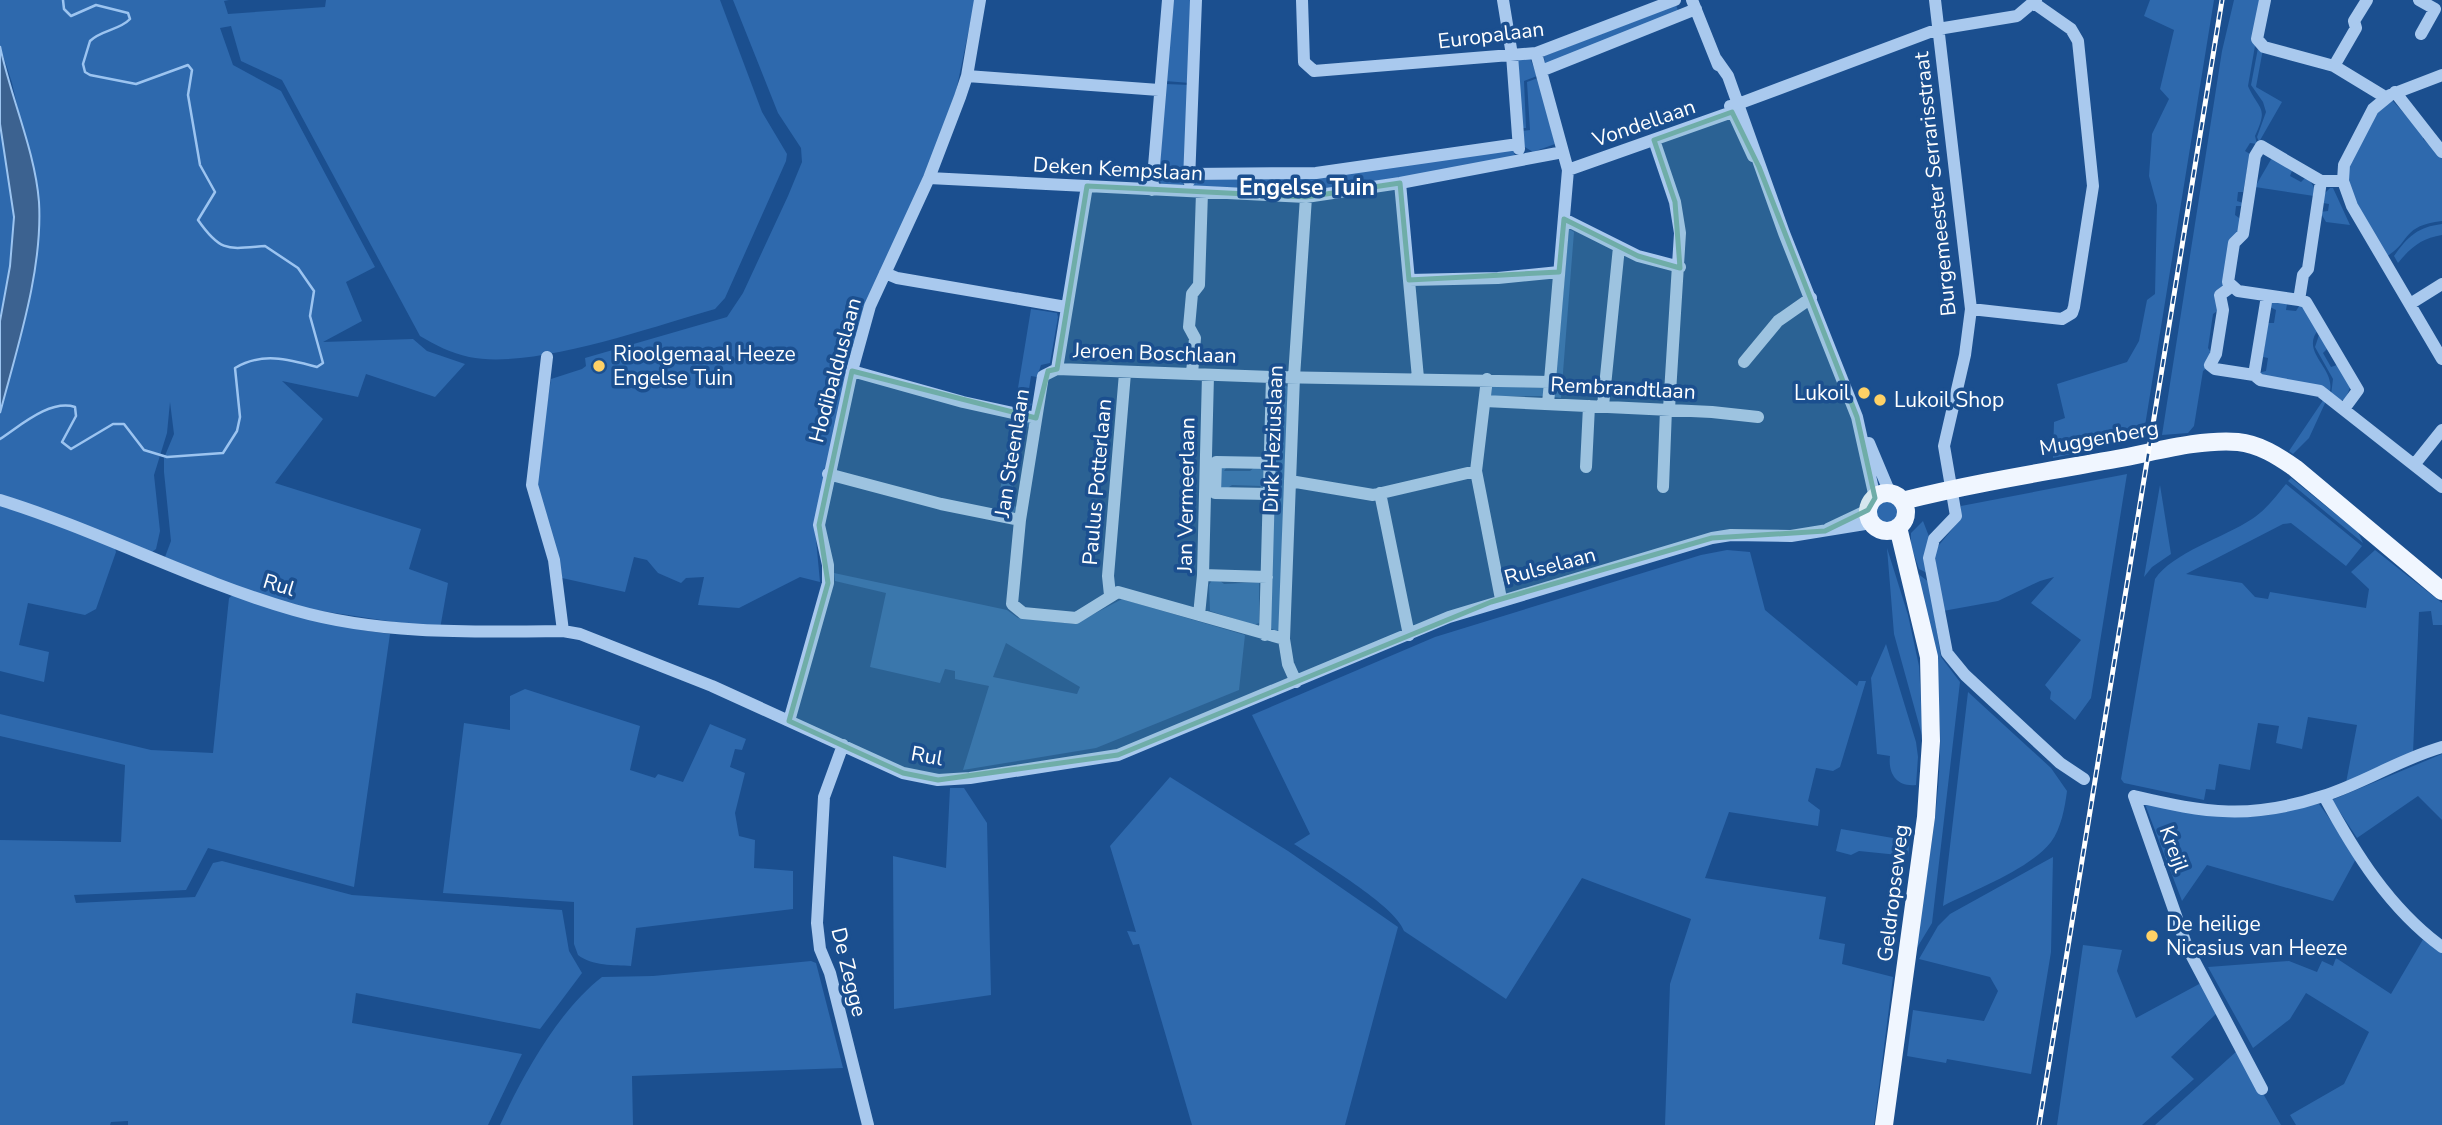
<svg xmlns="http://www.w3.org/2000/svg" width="2442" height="1125" font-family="'Nunito Sans',sans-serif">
<rect width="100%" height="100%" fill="#1b4f8f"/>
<path fill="#2e69ad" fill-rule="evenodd" d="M0,0H229L224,1L228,14L325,7L326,0H720L762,112L787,154L786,161L725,298L715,309C651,327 532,370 469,357C451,353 435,345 420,336L282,80L241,61L231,26L220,28L233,65L281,91L375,267L346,282L362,321L323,342L413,339L427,351L465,364L435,397L366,374L358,397L282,381L323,419L275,483L421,529L409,569L448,583L440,629L302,608L253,594L165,557L171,541L164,472V458L174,434L170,402L167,433L154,475L160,531L156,549L152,552L0,495V413L21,334L38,244L39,201L12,83L0,46Z
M733,0H975L954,101L924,175L925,181L875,285L815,529L820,582L800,577L739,608L698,605L704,577L686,578L681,583L658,573L647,560L634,557L625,592L562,578C559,545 539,516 537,482C535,455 547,408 551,379L582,369L586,366L585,358L727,317L743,293L788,196L802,162L801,148L778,113Z
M1171,0H1193L1190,83L1165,81Z
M2150,0H2214L2143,438L2053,458L2054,422L2065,418L2057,384L2127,362L2139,341L2147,300L2155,294L2157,205L2149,176L2152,134L2169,99L2160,89L2174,30L2144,16Z
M2234,0H2263L2248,86C2259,111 2269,106 2255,136L2257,144L2250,143L2245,151L2250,154L2243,192H2238L2237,201L2243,203L2242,206H2236L2235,215L2242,220L2220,309L2213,314L2208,348L2210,351L2214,348L2208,367L2203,371L2194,426L2188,433L2162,435L2222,51Z
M1676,5L1679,13L1545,65L1544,56Z
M2258,48L2263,49L2256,87L2282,102L2259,142L2257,137L2266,112L2263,102L2251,85Z
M1530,58L1537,76L1524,81L1526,128H1521L1518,60Z
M1538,78L1555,144L1533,152L1523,146L1522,131L1530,130L1527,82Z
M1165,84L1190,85L1183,185H1162L1159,180Z
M2391,99L2423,134V139L2442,156V221C2401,226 2412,241 2386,257L2350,191L2348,166L2380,107Z
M0,124L14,217L10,266L0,321Z
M1513,148L1515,156L1398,179L1315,191L1193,186L1192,180L1295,177Z
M2273,156L2292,171L2290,176L2301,182L2307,176L2315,189L2314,196L2255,187Z
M2330,188H2333L2350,225L2326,222L2320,212L2328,211L2329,204L2323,203L2322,196Z
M2442,224V235C2422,238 2411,247 2398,263L2394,256C2408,236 2418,227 2442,224Z
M1569,229L1574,232L1561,398L1554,397Z
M2276,300L2287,304L2286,310L2296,311L2301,303L2319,329C2299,352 2335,367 2330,391L2273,380L2258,373L2266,371L2268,358L2263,357L2268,323H2274L2276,310L2268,306Z
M1031,309L1057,313L1058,317L1050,363L1041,365L1037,377L1031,376L1027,402L1032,404L1027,409L1015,406Z
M2320,332L2327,349L2323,353L2331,367L2337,365L2351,385L2345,400H2337L2331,395L2333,379L2315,347Z
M1281,383L1288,387L1279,630L1276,631L1270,628L1277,385Z
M1492,386L1543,388L1544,396H1491Z
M2324,399L2326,401L2309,438L2293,454L2289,451Z
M1012,417L1029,422L1031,427L1023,426L1010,505L1017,507L1014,513L997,509Z
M1228,465L1224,471H1250L1257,465L1265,469L1264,489L1257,492L1261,486L1232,485L1223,491L1217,481L1218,470Z
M2127,474L2091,698L2075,720L2050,699L2051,692L2045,685L2081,640L2031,603L2054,577L2040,581L1998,601L1943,611L1934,551L1959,521L1961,506Z
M2291,478L2358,532L2363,543L2288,481Z
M2286,484L2362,546L2346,566L2291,523L2283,524L2186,574L2242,583L2255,597L2268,599L2270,592L2366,608L2369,589L2351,572L2375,550L2442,603V625H2433L2431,611L2419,612L2413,753L2346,783L2357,725L2308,717L2302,749L2276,743L2279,726L2258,723L2250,770L2219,764L2215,790L2206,789L2204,800L2124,783L2121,779L2155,579C2172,553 2225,537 2252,519C2266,510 2276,496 2286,484Z
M2160,485L2171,554L2152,567L2144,577Z
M1872 512a14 14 0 1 1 28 0a14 14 0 1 1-28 0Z
M0,503L114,545L116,552L96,609L85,615L28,603L19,645L49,652L44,682L0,671Z
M1923,521L1930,539L1929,574L1919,569L1911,546V533Z
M1887,548L1908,615L1919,666L1923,739L1894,634Z
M1727,550L1750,552L1765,610L1857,686L1859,681H1866L1840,767L1833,771L1816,768L1808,801L1820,810L1818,826L1729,812L1705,878L1826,897L1819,939L1845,944L1842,964L1893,977L1874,1125H1665L1670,984L1691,919L1582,878L1506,999L1404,931C1396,906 1318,860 1294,844L1310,834L1252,715L1435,637L1701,555Z
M1914,571L1929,582L1941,657L1960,682L1932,923L1915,951C1925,879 1942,803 1940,729C1938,676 1926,622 1914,571Z
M834,573L1007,610L1018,618L1075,624L1122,599L1245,635L1239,690L1096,748L963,770L989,686L955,679V671L945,669L940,683L870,667L886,593L835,581ZM1006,643L1080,687L1077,694L993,677Z
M1212,580H1219L1224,584L1259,582V623L1254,625L1210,611L1209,585Z
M233,595L361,630L390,634L354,887L208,848L186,890L74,895L76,903L195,897L213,863L222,861L352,895L562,910L569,951L582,973L540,1029L356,993L352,1023L522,1054L488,1125H128V1121L111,1122L110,1125H0V840L121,842L125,765L0,736V714L151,750L213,753L229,598Z
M1886,644L1916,742L1918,757L1916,785C1896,787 1888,773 1890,756L1877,754L1871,678Z
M525,689L640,726L630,770L655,778L658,774L683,782L710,724L746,739L742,750L735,749L730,767L745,773L735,813L739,836L755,840L754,868L793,871V909L636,928L631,966C614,965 592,966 578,955L574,944V902L443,893L464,723L510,730V696Z
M1968,692L2051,768L2067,791C2065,807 2061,829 2051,842C2030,869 1974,890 1943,906Z
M2442,754V820L2418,796L2357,838L2332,800Z
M1170,777L1288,851L1398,927L1345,1125H1192L1139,944L1133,945L1127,931L1136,932L1110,846Z
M950,788H964L987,823L991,995L894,1009L893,856L946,868Z
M2143,799L2225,814L2319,804L2357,857L2333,901L2207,865L2182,901Z
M1841,829L1910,841L1908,856L1859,851L1851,855L1836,851Z
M2053,857L2051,952L2031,1074L1947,1059L1946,1063L1907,1056L1913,1010L1984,1021L1998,991L1990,977L1919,959L1938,926L1950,914Z
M2425,936L2442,949V1125H2296L2290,1115L2344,1084L2369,1032L2306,993L2290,1019L2253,1048L2208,967L2289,961L2317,972L2322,961L2333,966L2336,958L2391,994Z
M2083,945L2122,950L2117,971L2136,1018L2201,983L2217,1013L2171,1057L2194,1079L2142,1125H2057Z
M811,961L816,963L843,1068L632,1076L633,1125H500C523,1075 558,1011 602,977L653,976Z
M2238,1050L2281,1125H2155Z"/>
<path fill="#3c6290" stroke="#9cc4f0" stroke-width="2" d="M0,46C10,96 35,150 39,202C43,270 17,348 0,413V321L10,266L14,217L0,124Z"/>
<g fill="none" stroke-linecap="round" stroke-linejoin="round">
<path stroke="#9cc4f0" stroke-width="2.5" d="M0,439C20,426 50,399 75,407L76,416L62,442L71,449L113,424H124L144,450L167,457L223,453L237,431L240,417L235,368C261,352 288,359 317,367L323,363L310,316L314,291L298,268L265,246C228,249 221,253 198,220L215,192L200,165L188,95L192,70L188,65L136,84L90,75L85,72L83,64L90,41C101,30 120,30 130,19L128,13L96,5L71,16L64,9L63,0"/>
<path stroke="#a9c9ee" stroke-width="12" d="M1302,0L1304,62L1314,71L1536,53L1675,0
M1503,0L1512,55L1519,149
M1692,0L1718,65
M1935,0L1971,309L1965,355L1944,446L1956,516L1934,539L1929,558L1947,653L1965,675L2060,763L2084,779
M2265,0L2257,39L2264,47L2334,66L2385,97
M2419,0L2435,9L2421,34
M1536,53L1568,170L1548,404
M1716,59L1728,76L1784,233L1857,417L1875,498
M2334,66L2356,28L2354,21L2367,0
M1541,71L1696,9
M2442,75L2390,95L2373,109L2344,165L2343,181L2352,206L2442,359
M967,76L1159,90
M2395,92L2442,152
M1730,106L1753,156
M1654,140L1675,202L1680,233L1669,409
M1568,170L1732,112L1738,104L1938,29L2017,16L2036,0
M1189,174L1316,173L1518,144
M929,178L1306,197L1400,183L1563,152
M1189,181L1196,0
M2321,181L2308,269L2303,275L2299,300L2306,302L2358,390L2344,409
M1400,183L1418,378
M1087,186L1057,369L1043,376L1020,520L1012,604L1023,613L1076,618L1118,592L1284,639
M1152,190L1168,0
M1564,219L1638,256L1680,267
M885,273L897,278L1066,307
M1409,280L1498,278L1559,272
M2231,287L2220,295L2223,310L2216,354L2210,365L2215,369L2254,375
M2267,296L2254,375L2260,380L2320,391L2442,487
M2299,300L2238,291L2228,282L2234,243L2243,234L2255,156L2261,146L2321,181H2343
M2410,304L2442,284
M1971,309L2062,319L2072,313L2074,307L2093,186L2078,41L2071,29L2034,3
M547,357L532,485L554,560L563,631
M1744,362L1778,321L1811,298
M1057,369L1272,377L1550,382
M852,371L963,402L1036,418
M1192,374L1195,338L1189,327L1192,294L1199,285L1202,192
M1487,379L1476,471L1501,599
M1485,401L1712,412L1758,417
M1603,406L1619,247
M1869,443L1890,493
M2414,465L2442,430
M1586,467L1589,406
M828,474L941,504L1020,520
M1290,481L1373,495L1476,471
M1663,487L1666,409
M1380,493L1409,635
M1269,494L1215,493L1216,462L1270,463
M0,500C100,531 193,581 294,610C381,635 474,632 563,631L580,634L712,686L903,773L938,780L970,778L1118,755L1449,617L1712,538L1731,535L1791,536L1871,523
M1828,529L1868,510
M1203,575L1267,577
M1110,595L1108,576L1125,373
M1199,615L1203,575L1208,375
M1265,635L1272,377
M1296,682L1288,664L1284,639L1294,377L1306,197
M789,721L828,583V565L819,525L852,371L870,306L929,178L960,97L967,76L980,0
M843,745L824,797L817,923L820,949L830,973L868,1125
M2134,796C2206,813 2250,820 2323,796C2364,783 2400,759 2442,747
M2134,796L2187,947L2262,1089
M2324,796C2355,853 2389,908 2442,947"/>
<path stroke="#f0f6ff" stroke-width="18" d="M1868 512a19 19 0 1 1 38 0a19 19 0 1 1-38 0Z
M1902,501C1973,483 2044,472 2116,459C2155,452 2198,439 2238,442C2259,444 2278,456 2295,468L2442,591
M1884,1125L1926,817L1931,741L1929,657L1898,527"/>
<g stroke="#fff" stroke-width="5">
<path id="rail" d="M2039,1125L2222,0"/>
</g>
<use href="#rail" stroke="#1b4f8f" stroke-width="2.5" stroke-dasharray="8" stroke-linecap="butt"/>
</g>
<path fill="#6fada8" fill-opacity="0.2" stroke="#6fada8" stroke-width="5" stroke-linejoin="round" d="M1732,112L1759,167L1857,417L1875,498L1868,510L1825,531L1712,538L1491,602L1118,755L938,780L903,773L789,721L828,583L819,525L852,371L1036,418L1048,371L1057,369L1087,186L1306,197L1400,183L1409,280L1559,272L1564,219L1638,256L1680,268L1675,202L1654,140Z"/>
<g fill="#ffd166" stroke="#1b4f8f" stroke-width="2.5">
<circle cx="599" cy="366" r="7"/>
<circle cx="1864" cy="393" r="7"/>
<circle cx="1880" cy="400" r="7"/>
<circle cx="2152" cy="936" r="7"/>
</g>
<g text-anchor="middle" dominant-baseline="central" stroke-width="7" stroke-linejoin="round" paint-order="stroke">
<g font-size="21" fill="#fff" stroke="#1b4f8f">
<text transform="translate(1491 35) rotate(-7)">Europalaan</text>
<text transform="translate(1644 123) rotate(-19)">Vondellaan</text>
<text transform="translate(1118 169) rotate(3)">Deken Kempslaan</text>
<text transform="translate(1935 184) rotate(-96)">Burgemeester Serrarisstraat</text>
<text transform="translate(1155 353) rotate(2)">Jeroen Boschlaan</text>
<text transform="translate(835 370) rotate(-75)">Hodibalduslaan</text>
<text transform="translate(1623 388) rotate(3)">Rembrandtlaan</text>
<text transform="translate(2099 438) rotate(-10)">Muggenberg</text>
<text transform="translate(1273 439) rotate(-88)">Dirk Heziuslaan</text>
<text transform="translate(1012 453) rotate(-81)">Jan Steenlaan</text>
<text transform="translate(1097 482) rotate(-85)">Paulus Potterlaan</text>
<text transform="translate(1186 495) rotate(-89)">Jan Vermeerlaan</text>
<text transform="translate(1550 566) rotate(-15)">Rulselaan</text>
<text transform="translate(279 585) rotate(17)">Rul</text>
<text transform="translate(927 756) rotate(10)">Rul</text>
<text transform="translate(2174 849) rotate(70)">Kreijl</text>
<text transform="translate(1893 893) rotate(-83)">Geldropseweg</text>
<text transform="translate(849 972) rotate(76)">De Zegge</text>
</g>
<g font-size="21" fill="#fff" stroke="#1b4f8f" text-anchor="start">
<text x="613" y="354">Rioolgemaal Heeze<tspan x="613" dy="24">Engelse Tuin</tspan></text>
<text x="1850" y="393" text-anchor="end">Lukoil</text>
<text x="1894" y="400">Lukoil Shop</text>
<text x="2166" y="924">De heilige<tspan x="2166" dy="24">Nicasius van Heeze</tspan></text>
</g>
<g font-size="23" font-weight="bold" fill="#fff" stroke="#1b4f8f">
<text x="1307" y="187">Engelse Tuin</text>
</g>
</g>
</svg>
